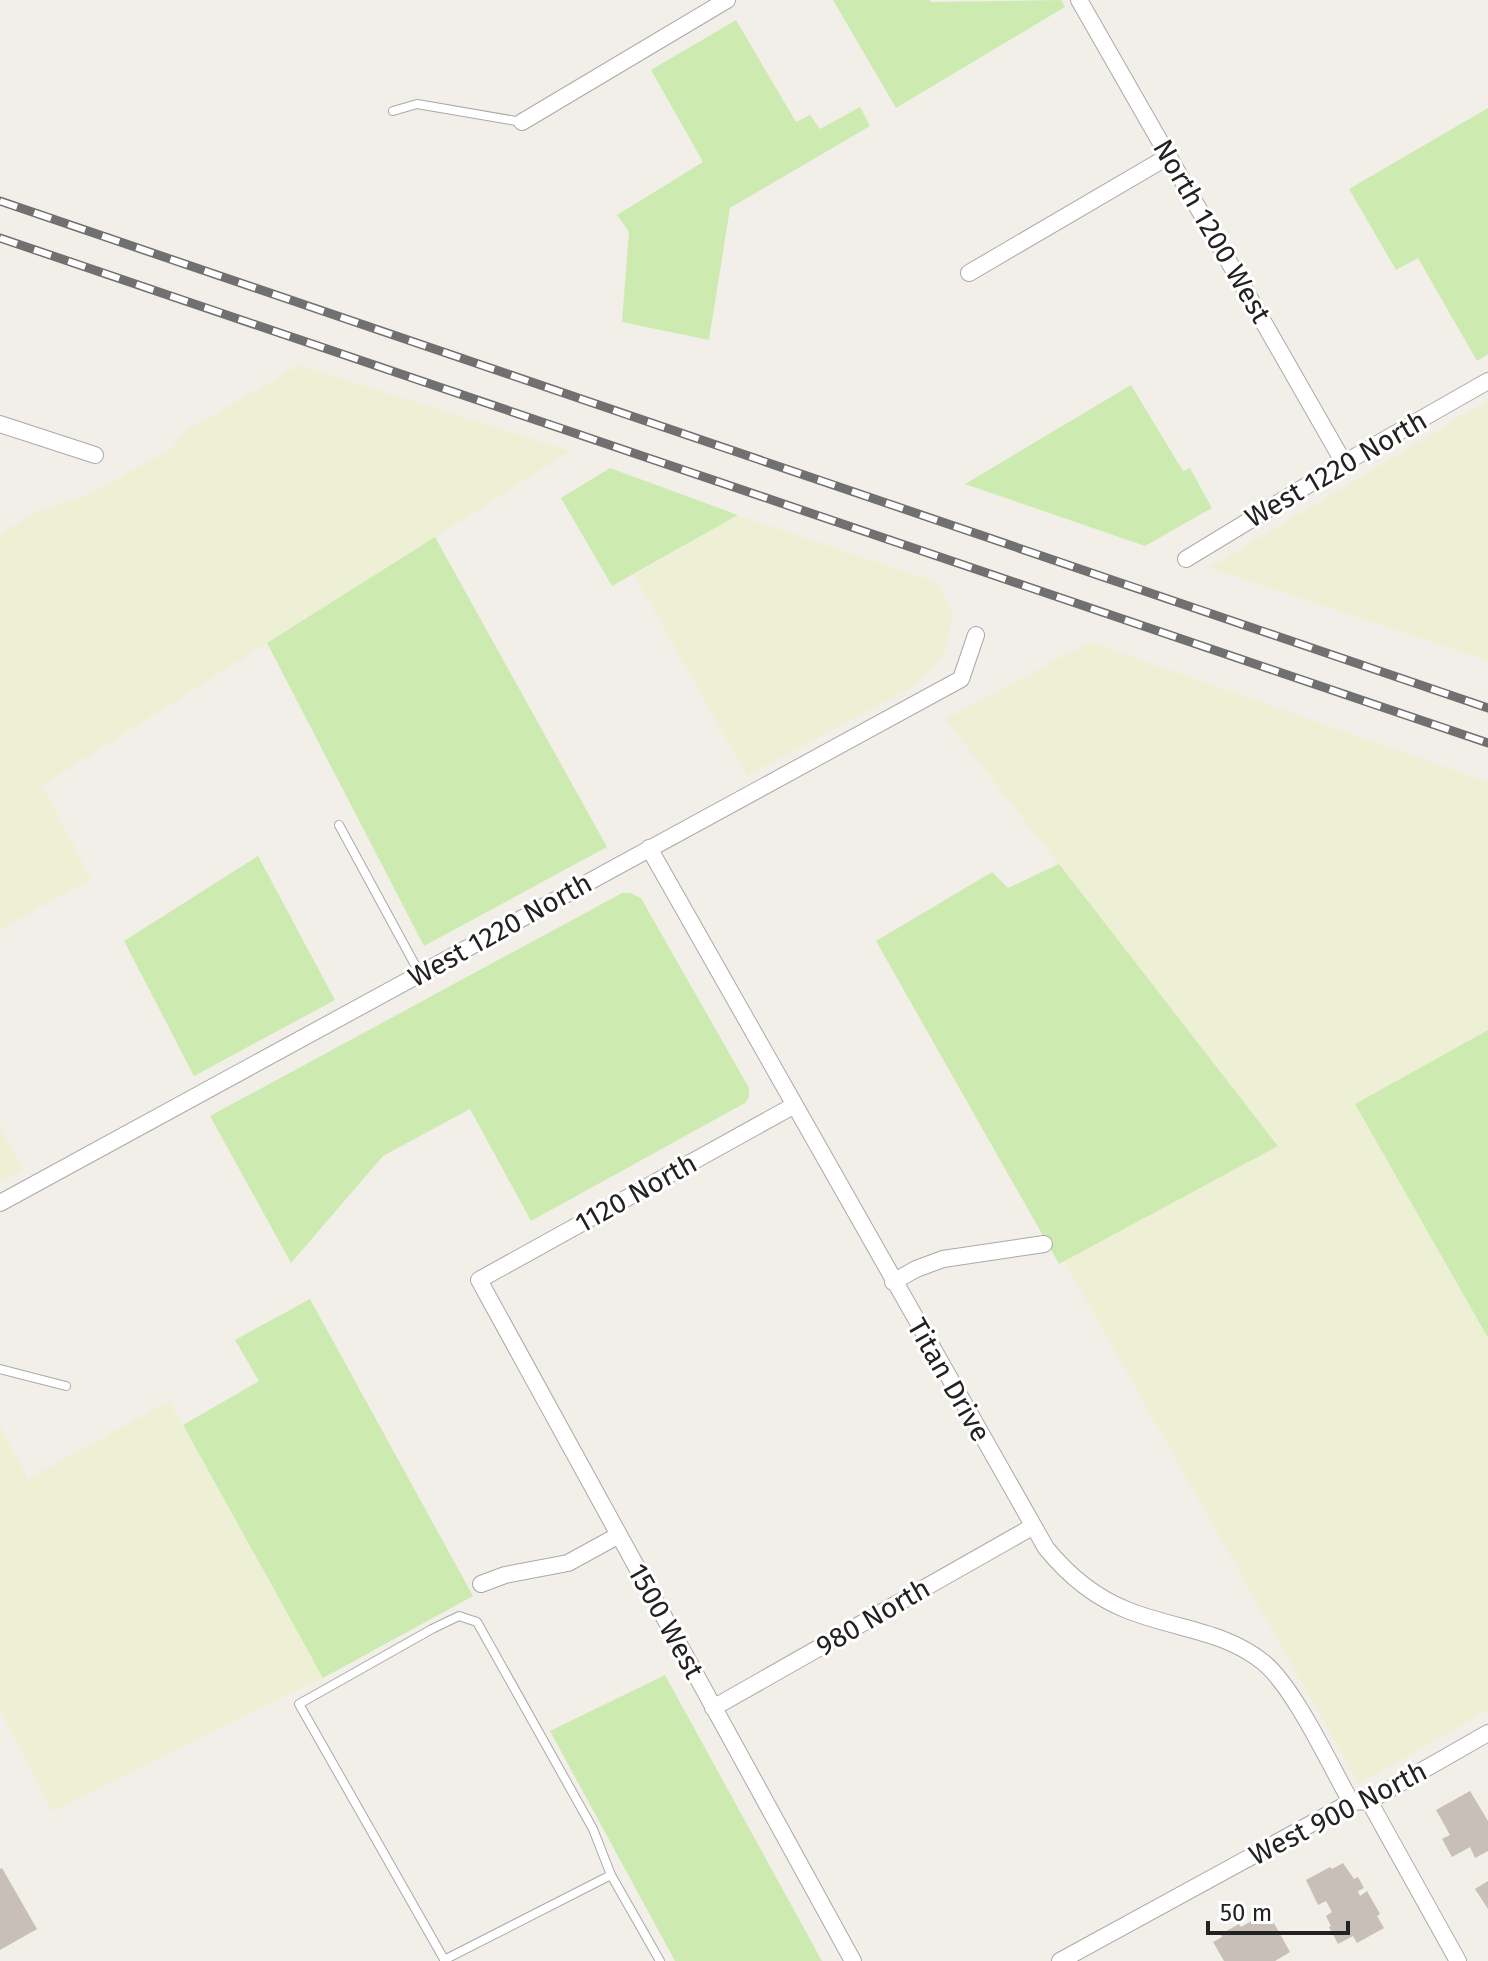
<svg xmlns="http://www.w3.org/2000/svg" width="1488" height="1961" font-family="'Fira Sans',sans-serif">
<rect width="100%" height="100%" fill="#f2efe9"/>
<path fill="#eef0d5" d="M299,365L571,451L43,785L91,879L0,930V533L39,511L87,495L171,449L187,430Z
M1488,400V661L1209,568Z
M738,515L939,583L953,614L946,650L918,684L747,776L634,575Z
M1090,642L1488,782V1030L1355,1104L1488,1338V1710L1359,1784L1064,1261L1278,1145L945,719Z
M0,1128L24,1170L0,1183Z
M169,1401L323,1678L52,1811L0,1711V1426L28,1479Z"/>
<path fill="#cdebb0" d="M833,0H930L931,2L1061,0L1065,7L896,108Z
M736,20L796,122L810,115L820,129L860,107L870,126L730,208L709,340L622,322L629,232L617,215L703,162L651,70Z
M1488,108V354L1477,361L1418,258L1396,270L1349,189Z
M1131,385L1183,471L1190,468L1212,508L1145,546L965,484Z
M610,468L738,515L612,586L561,498Z
M435,537L607,847L424,946L267,643Z
M258,856L335,1000L194,1076L124,941Z
M1059,864L1278,1146L1059,1264L876,941L992,872L1008,888Z
M622,893H630L641,898L749,1088V1097L745,1103L531,1221L470,1109L383,1156L291,1263L210,1116Z
M1488,1030V1338L1355,1104Z
M310,1299L473,1596L323,1678L183,1425L259,1381L235,1340Z
M665,1675L822,1961H675L550,1731Z"/>
<path fill="#c7bfb8" d="M1470,1791L1488,1821V1851L1475,1858L1470,1847L1452,1857L1442,1839L1450,1835L1436,1810Z
M1343,1863L1354,1879L1358,1877L1364,1888L1358,1891L1360,1896L1367,1891L1380,1914L1377,1916L1384,1928L1357,1943L1353,1936L1338,1944L1329,1927L1331,1926L1326,1916L1332,1912L1326,1901L1318,1905L1306,1880L1330,1867L1332,1869Z
M2,1868L37,1929L0,1950V1869Z
M1488,1881V1909L1475,1889Z
M1270,1916L1290,1952L1275,1961H1224L1213,1942L1222,1937L1221,1934L1239,1924L1241,1927L1257,1918L1259,1922Z"/>
<g fill="none" stroke-linecap="round" stroke-linejoin="round">
<g stroke="#a9a9a9" stroke-width="10">
<path id="service" d="M393,111L417,104L522,122
M339,825L420,974
M0,1369L66,1386
M444,1960L611,1875L660,1961
M445,1961L299,1704L432,1629L459,1616L477,1622L593,1829L611,1875"/>
</g>
<g stroke="#a9a9a9" stroke-width="18">
<path id="minor" d="M1079,0L1344,463
M522,122L727,0
M969,273L1169,156
M0,424L95,455
M1186,559L1344,463L1488,381
M649,848L1046,1548C1068,1575 1094,1597 1127,1610C1174,1629 1223,1630 1263,1662C1294,1687 1330,1765 1351,1802
M793,1106L479,1280L853,1961
M0,1203L961,679L976,635
M893,1282L916,1269L943,1259L1044,1244
M481,1584L505,1575L568,1563L619,1535
M713,1708L1032,1527
M1369,1801L1458,1961
M1060,1961L1351,1802L1369,1801L1488,1733"/>
</g>
<use href="#service" stroke="#fff" stroke-width="8"/>
<use href="#minor" stroke="#fff" stroke-width="16"/>
<g stroke="#707070" stroke-width="9">
<path id="rail" d="M0,201L1488,708
M0,238L1488,743"/>
</g>
<use href="#rail" stroke="#fff" stroke-width="6" stroke-dasharray="18" stroke-linecap="butt"/>
</g>
<g text-anchor="middle" dominant-baseline="central" stroke-width="6" stroke-linejoin="round" paint-order="stroke">
<g font-size="28" fill="#222" stroke="#fff">
<text transform="translate(1212 231) rotate(60)">North 1200 West</text>
<text transform="translate(1336 469) rotate(-30)">West 1220 North</text>
<text transform="translate(500 930) rotate(-29)">West 1220 North</text>
<text transform="translate(636 1193) rotate(-29)">1120 North</text>
<text transform="translate(949 1380) rotate(60)">Titan Drive</text>
<text transform="translate(873 1617) rotate(-30)">980 North</text>
<text transform="translate(666 1621) rotate(61)">1500 West</text>
<text transform="translate(1338 1813) rotate(-27)">West 900 North</text>
</g>
</g>
<path d="M1208 1921v12h140v-12" fill="none" stroke="#222222" stroke-width="4"/>
<text x="1220" y="1921" font-size="24" fill="#222222" stroke="#ffffff" stroke-width="6" paint-order="stroke">50 m</text>
</svg>
